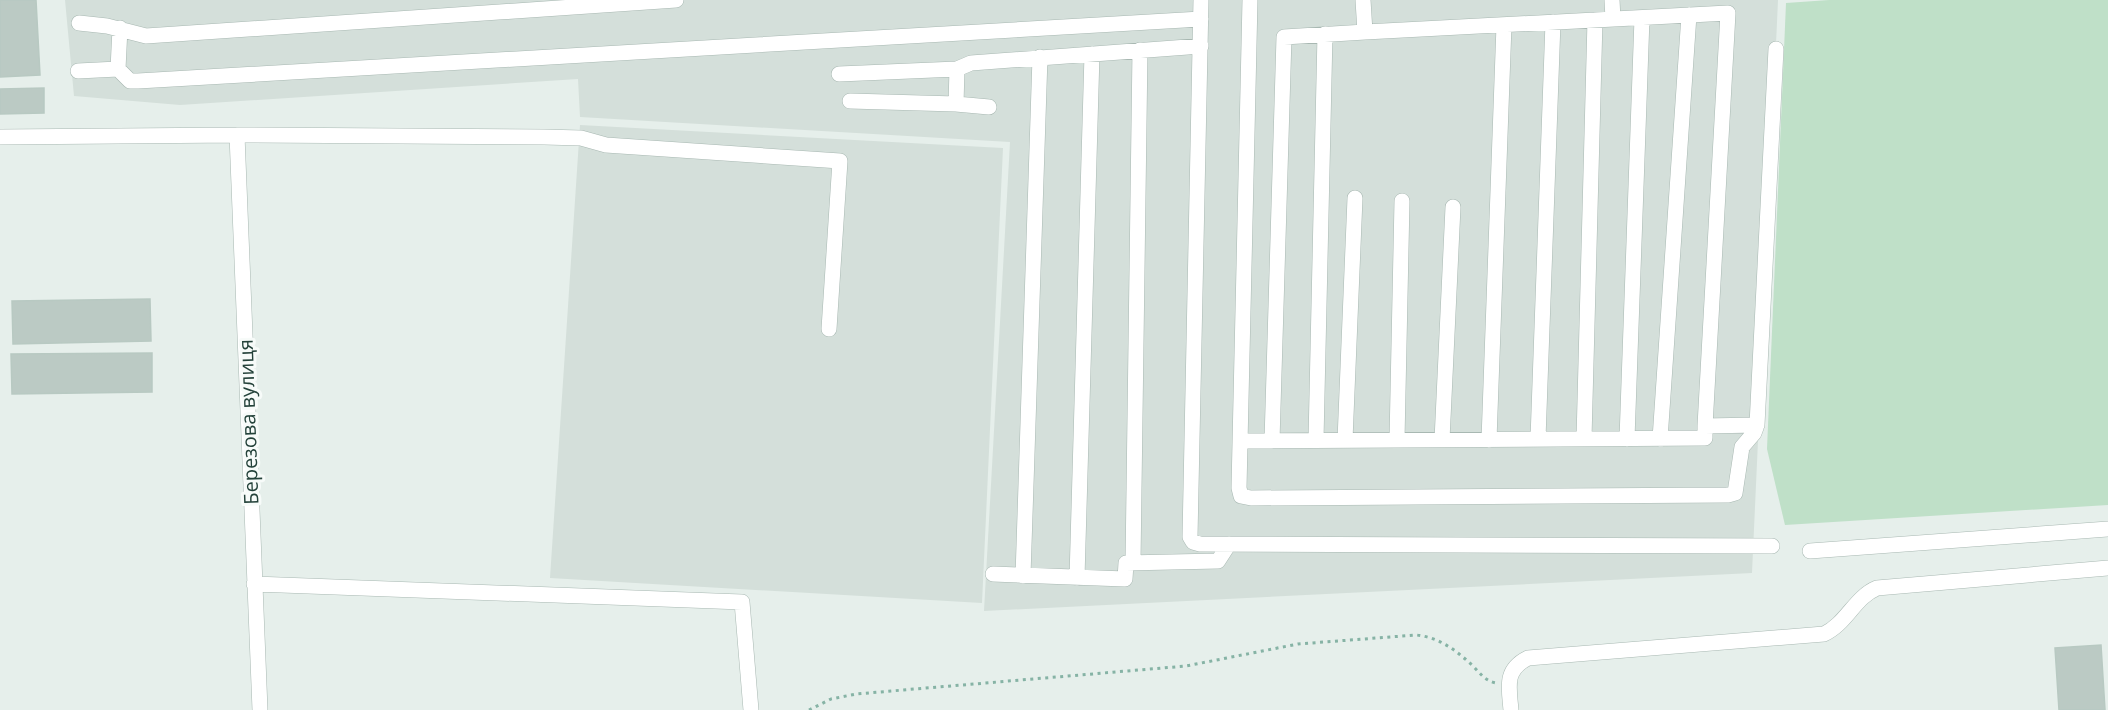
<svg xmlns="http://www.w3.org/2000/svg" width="2108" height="710" font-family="'Open Sans',sans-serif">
<rect width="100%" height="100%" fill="#e6efeb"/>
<path fill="#d4dfda" d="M65,0H1778L1752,573L984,611L1010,142L580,117L578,79L180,105L74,96Z
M580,125L1003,148L982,603L550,578Z"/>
<path fill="#bfe0c8" d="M1829,0H2108V505L1785,525L1767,449L1786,3Z"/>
<path fill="#bbcac4" stroke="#b8c9c2" stroke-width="1.5" d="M0,0H36L40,75L0,77Z
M44,88V113L0,114V89Z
M150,299L151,341L13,344L12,301Z
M152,353V392L12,394L11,354Z
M2101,645L2105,710H2059L2055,648Z"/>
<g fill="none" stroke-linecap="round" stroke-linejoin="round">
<g stroke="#a8b8b2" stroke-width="16">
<path id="minor" d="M1201,0L1190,537L1193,542L1200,544L1772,546
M1250,0L1239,488L1241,496L1251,498L1728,495L1735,493L1742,447L1754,433L1757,425L1776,49
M1612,0L1613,19
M79,23L107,26L146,36L676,0
M1365,32L1728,13L1705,426
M118,69L130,81H138L1201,19
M78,71L118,69L120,28
M839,74L957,69
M850,101L956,104
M989,107L956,104L957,69L971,63L1201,46
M237,135L260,710
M0,137L237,135L544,137L581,138L606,145L840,161L829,329
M1538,439L1553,22
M1584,439L1595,20
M1627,439L1642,18
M1660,439L1689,15
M1316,440L1325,34
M1345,440L1355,198
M1397,440L1402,201
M1442,440L1453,207
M1489,440L1504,25
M1240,441L1705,438V426L1757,425
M1272,441L1284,37L1365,32L1363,0
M1810,551L2108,529
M1133,563L1140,50
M993,574L1125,579L1126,563L1218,561L1229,544
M1023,576L1040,57
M1077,578L1092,54
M254,584L742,602L751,710
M1511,710C1509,687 1504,670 1528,658L1824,634C1846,624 1855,597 1877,588L2108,568"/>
</g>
<path stroke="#86b3a5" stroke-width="3" stroke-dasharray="3 4.5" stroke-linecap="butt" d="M809,710L831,699L856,694L1186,666L1298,644L1416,635C1439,637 1457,651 1473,666C1480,673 1485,681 1496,683"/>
<use href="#minor" stroke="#fff" stroke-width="15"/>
</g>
<g text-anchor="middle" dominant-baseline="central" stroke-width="6" stroke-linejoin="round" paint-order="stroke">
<g font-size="20" fill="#24423a" stroke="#f7fbf9">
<text transform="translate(248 422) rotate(-92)">Березова вулиця</text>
</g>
</g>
</svg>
